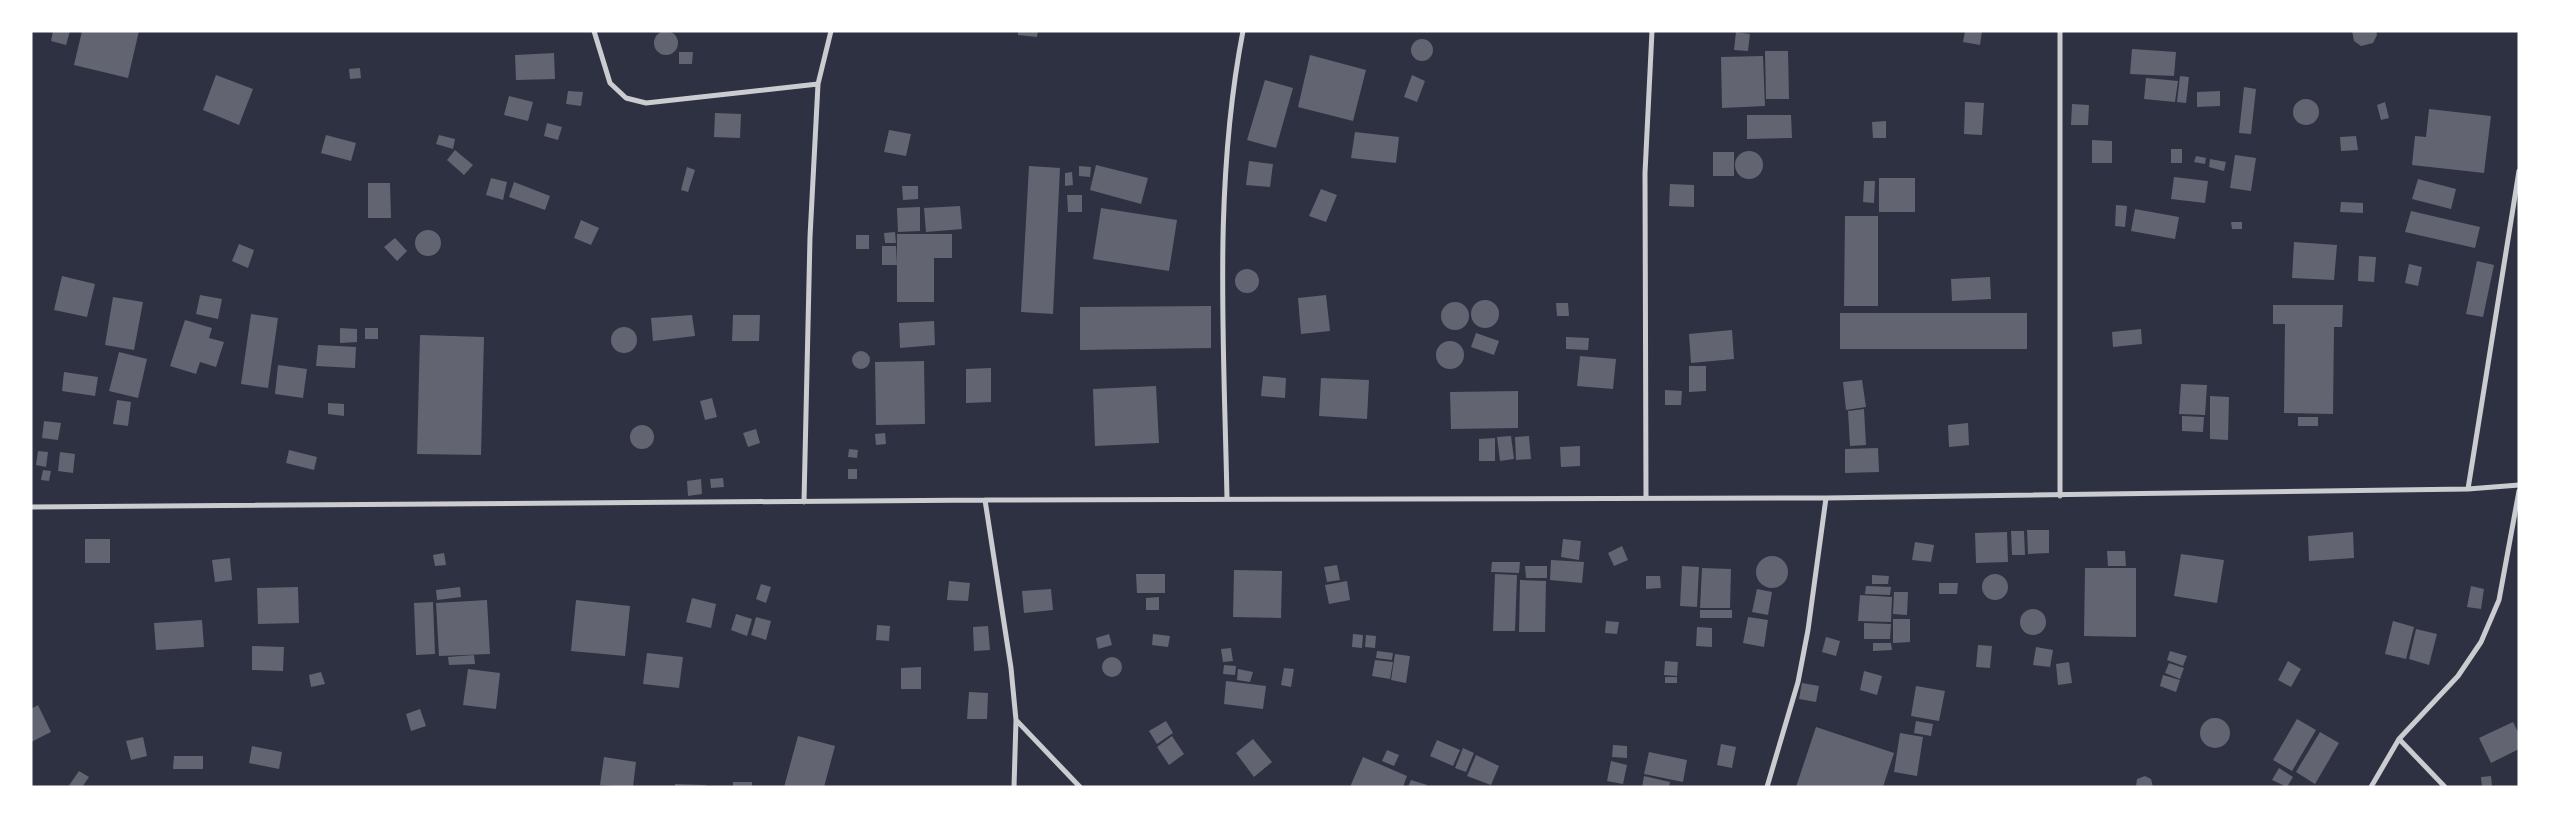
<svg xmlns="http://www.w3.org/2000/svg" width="2550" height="818" font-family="'IBM Plex Sans',sans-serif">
<rect width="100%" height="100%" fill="#2d3142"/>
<path fill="#626471" d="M654 43a12 12 0 1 1 24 0a12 12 0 1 1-24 0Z
M53,31H70L66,45L51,41Z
M82,31H139L128,78L74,65Z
M1018,31H1038L1037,37L1018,35Z
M1965,31H1982L1980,45L1963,42Z
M2352,31H2376L2377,35L2373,43L2361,46L2354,41Z
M1736,32L1750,34L1748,51L1734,50Z
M1411 50a11 11 0 1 1 22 0a11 11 0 1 1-22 0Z
M2132,49L2176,52L2174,76L2130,74Z
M1765,51H1788L1789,99H1766Z
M679,52H693L692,64H679Z
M554,53L555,79L516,80L515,55Z
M1310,55L1366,70L1353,121L1298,107Z
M1763,56L1765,106L1722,108L1721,57Z
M360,68L361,78L350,79L349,69Z
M216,75L253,89L239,125L203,110Z
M1412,75L1425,81L1417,102L1404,97Z
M2180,76L2189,77L2186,103L2177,102Z
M2146,78L2178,81L2175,102L2144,99Z
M1265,80L1293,88L1276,148L1247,140Z
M2244,87L2256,89L2251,134L2239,133Z
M568,91L583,92L581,106L566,104Z
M2220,91V106L2197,107V92Z
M509,96L533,102L528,121L504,115Z
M2293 112a13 13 0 1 1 26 0a13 13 0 1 1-26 0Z
M1965,102L1984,103L1982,135L1964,134Z
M2385,102L2389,118L2381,120L2377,105Z
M2072,104L2089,105L2088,125H2071Z
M2429,109L2491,116L2484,173L2412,165L2415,136L2426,137Z
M715,113L741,114L740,138L714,137Z
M1747,115H1791L1792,138L1747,139Z
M1886,121V138H1873L1872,122Z
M547,123L562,127L558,140L544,136Z
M889,130L911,134L906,156L884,152Z
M1355,132L1399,137L1396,163L1351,158Z
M326,135L356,143L351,161L321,153Z
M439,135L455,139L453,149L436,144Z
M2356,136L2358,150L2341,151L2340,137Z
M2092,140L2112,141V163H2092Z
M2171,149H2182V163H2171Z
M455,150L473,165L464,175L447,160Z
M1735 165a14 14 0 1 1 28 0a14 14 0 1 1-28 0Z
M1713,152H1734V176H1713Z
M2235,155L2256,158L2251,191L2230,188Z
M2196,156L2206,158L2205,164L2194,162Z
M2210,159L2226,162L2224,171L2209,167Z
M1249,161L1273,164L1270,187L1246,185Z
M1096,165L1148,178L1141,204L1090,190Z
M1029,166L1060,168L1053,314L1021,312Z
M1079,166L1091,167L1090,177L1079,176Z
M687,167L695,170L688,192L681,190Z
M1072,172L1073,185L1065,186V173Z
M2174,177L2208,181L2205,203L2171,199Z
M491,178L507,182L503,200L486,195Z
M1879,178H1915V212H1879Z
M2418,179L2456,189L2451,209L2412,199Z
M1864,181H1875L1874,203L1863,202Z
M514,182L550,196L545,210L509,197Z
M368,183H390L391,218H368Z
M1670,184L1694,185V207L1669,206Z
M902,186H918V199L903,200Z
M1321,189L1337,195L1326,222L1309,216Z
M1067,195H1082V212H1068Z
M2341,202L2363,203V213L2340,212Z
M2116,205L2127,206L2125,227L2115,226Z
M960,206L962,229L926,232L924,208Z
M920,207V231L898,232L897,208Z
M1101,208L1177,220L1169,271L1093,259Z
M2135,209L2179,217L2175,239L2131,231Z
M2411,211L2480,227L2475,248L2405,232Z
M1845,216H1878V306H1844Z
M581,220L599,228L591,245L574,238Z
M2231,222H2242V229H2232Z
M415 243a13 13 0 1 1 26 0a13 13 0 1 1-26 0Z
M895,232L896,243H885L884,233Z
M897,234H952V258H934V302H897Z
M856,235H869V249H856Z
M395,238L407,251L397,261L384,247Z
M2294,242L2337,245L2334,280L2292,278Z
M239,244L254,250L248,268L232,261Z
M882,246H896L897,265H882Z
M2359,256L2376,257L2374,282L2358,281Z
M2477,261L2494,265L2483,317L2466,314Z
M2409,264L2422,267L2418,286L2405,283Z
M1235 281a12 12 0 1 1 24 0a12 12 0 1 1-24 0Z
M62,276L95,284L87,317L54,310Z
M1990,277L1991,299L1952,301L1951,279Z
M200,295L222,299L218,319L196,314Z
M1326,295L1330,331L1301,334L1298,298Z
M113,297L143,302L134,350L105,345Z
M1471 314a14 14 0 1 1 28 0a14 14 0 1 1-28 0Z
M1441 316a14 14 0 1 1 28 0a14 14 0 1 1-28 0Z
M1556,303H1568L1569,316H1557Z
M2273,305H2343L2342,327H2334L2333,414L2284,413L2285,324H2273Z
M1211,306V348L1080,350V307Z
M1840,313H2027V349H1840Z
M251,314L278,318L268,388L241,384Z
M692,315L695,336L653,341L651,318Z
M733,315H760L759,341H732Z
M185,320L212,328L209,338L224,342L216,367L200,362L196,374L170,366Z
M934,321L935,345L900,348L899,323Z
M611 340a13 13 0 1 1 26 0a13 13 0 1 1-26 0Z
M340,328L357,329V342L340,343Z
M365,328H378V339H365Z
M2141,329L2142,344L2113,347L2112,332Z
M1732,330L1734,359L1691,363L1689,334Z
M1476,333L1499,341L1494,355L1471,347Z
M420,335L484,337L481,455L417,454Z
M1566,337L1589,338L1588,350L1566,349Z
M1436 355a14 14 0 1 1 28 0a14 14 0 1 1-28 0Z
M318,345L356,347L355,368L316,366Z
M852 360a9 9 0 1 1 18 0a9 9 0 1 1-18 0Z
M119,352L147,359L138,398L109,391Z
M1580,356L1616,359L1613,389L1577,386Z
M924,361L925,424L876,425L875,362Z
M278,365L307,369L303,398L275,394Z
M1689,366H1706V391L1689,392Z
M991,368V402L966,403V369Z
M64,372L98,377L95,396L62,391Z
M1263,376L1286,378L1285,398L1261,396Z
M1321,378L1369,380L1367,419L1319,416Z
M1862,380L1866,407L1846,410L1843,382Z
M2181,384L2207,385L2205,415L2179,414Z
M1156,386L1159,443L1095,446L1093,389Z
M1665,390L1682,391L1681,405H1665Z
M1518,391V428L1451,429L1450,392Z
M2210,396L2229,397L2228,440L2210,439Z
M712,398L717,417L705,420L700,401Z
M117,400L131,402L128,426L113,424Z
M328,403L344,404V416L328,414Z
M1864,409L1866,445L1850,446L1848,411Z
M2182,416L2204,417L2203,432L2182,431Z
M2298,417H2318V426H2298Z
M44,421L61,423L58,440L42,438Z
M1968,423L1969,445L1949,447L1948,425Z
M630 437a12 12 0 1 1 24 0a12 12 0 1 1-24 0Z
M756,429L760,443L748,447L743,433Z
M885,433L886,444L876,445L875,434Z
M1511,436L1514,459L1500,461L1497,437Z
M1529,436L1531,459L1516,460L1515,437Z
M1495,438V461H1479V439Z
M1580,446V466L1561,467L1560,447Z
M1878,448L1879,472L1845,473V449Z
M849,449L858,450L857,458L848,457Z
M289,450L317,457L314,470L286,463Z
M38,451L48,452L46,467L36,465Z
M60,452L75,454L73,473L58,471Z
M848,469H857V479H848Z
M43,470L51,471L49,481L41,480Z
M723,478L724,487L711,488L710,479Z
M701,479L702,494L688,496L687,481Z
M2027,530H2049V553L2028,554Z
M2011,531H2024L2025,555H2012Z
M2007,532L2008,562L1976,563L1975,533Z
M2353,532L2354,558L2309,561L2308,536Z
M85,539H110V563H85Z
M1563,539L1581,541L1579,560L1561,557Z
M1915,542L1934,545L1931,562L1912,560Z
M1622,546L1628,560L1614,566L1608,553Z
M2107,551H2125L2126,566H2108Z
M444,553L446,565L435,566L433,555Z
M2181,554L2224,560L2217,603L2174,596Z
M1756 572a16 16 0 1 1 32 0a16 16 0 1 1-32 0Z
M230,558L232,580L215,582L212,560Z
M1551,560L1584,562L1582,583L1550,580Z
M1492,562H1520L1519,573L1491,572Z
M1337,565L1340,580L1327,582L1324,567Z
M1525,566H1547V578H1526Z
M1682,566L1699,567L1697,607L1680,606Z
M1702,568L1731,569L1730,608H1700Z
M2085,568H2136V637L2084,636Z
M1234,570L1282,571L1281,618L1233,617Z
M1982 587a13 13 0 1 1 26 0a13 13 0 1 1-26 0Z
M1136,574H1165V593H1137Z
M1495,574L1517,575L1515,631H1493Z
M1872,575L1889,576L1888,584H1872Z
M1646,576H1660L1661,588L1646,589Z
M1520,580L1546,581L1545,632H1519Z
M949,581L970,583L968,601L947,600Z
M1347,581L1350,600L1329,604L1325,585Z
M1939,583H1958L1957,594H1939Z
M761,584L771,587L766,603L756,599Z
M1866,586L1891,587L1890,595L1865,594Z
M2471,586L2484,589L2481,609L2467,607Z
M298,587L299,623L258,624L257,588Z
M460,587L461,597L437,600L436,590Z
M1051,589L1053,610L1024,613L1022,591Z
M1757,589L1772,592L1768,615L1752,612Z
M1894,592H1908L1907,615L1893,614Z
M1860,595L1892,597L1891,622L1858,621Z
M1159,597V610H1146V598Z
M692,598L716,604L711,628L686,622Z
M487,600L490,654L439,656L436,603Z
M576,600L630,606L625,656L571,651Z
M433,602L435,654L416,655L414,603Z
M2020 622a13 13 0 1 1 26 0a13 13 0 1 1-26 0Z
M1700,610H1732V618H1700Z
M736,614L752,619L747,636L731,630Z
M756,617L771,621L766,640L751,635Z
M1748,617L1768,620L1764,647L1743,643Z
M1893,619H1910V642L1893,643Z
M202,620L204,647L156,650L154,623Z
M1606,621L1619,622L1617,634L1605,633Z
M2393,621L2414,627L2406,659L2385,654Z
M1864,623L1891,624L1890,639H1864Z
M877,625L890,626L889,641L876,640Z
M988,626L990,650L974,651L973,627Z
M1697,627L1712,628V647L1696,646Z
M2416,629L2437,634L2429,665L2409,659Z
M1109,634L1112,645L1098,649L1096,638Z
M1153,634L1170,636L1168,647L1152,645Z
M1353,634L1363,635L1362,648L1352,647Z
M1366,635L1376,636L1375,648L1365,647Z
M1826,637L1840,641L1836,656L1822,652Z
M1873,643H1891L1892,650L1873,651Z
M1978,645L1992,646L1990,668L1976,667Z
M252,646L284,647L283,671L252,670Z
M2036,647L2053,650L2050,667L2033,665Z
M1231,648L1233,661L1223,662L1221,649Z
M1377,651L1393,653L1392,660L1376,658Z
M2170,651L2187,656L2183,666L2167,660Z
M647,653L683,657L679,688L643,684Z
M1395,654L1410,656L1406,683L1391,680Z
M474,655L475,664L449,665L448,657Z
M1102 667a10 10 0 1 1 20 0a10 10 0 1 1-20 0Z
M1375,660L1393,662L1390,679L1372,676Z
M1665,661L1678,662L1677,676L1664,675Z
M2288,661L2301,669L2291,687L2278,680Z
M2069,662L2072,683L2058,685L2056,664Z
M2169,663L2184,668L2180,679L2165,673Z
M1224,665L1236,666L1235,675L1223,674Z
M921,667V689H901V668Z
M1284,668L1294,669L1291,687L1281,685Z
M468,669L500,673L496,709L463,705Z
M1238,669L1253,672L1250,682L1237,680Z
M1864,671L1882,676L1877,695L1860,690Z
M321,672L325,684L311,687L309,675Z
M2163,675L2180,680L2176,692L2160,686Z
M1665,677H1677V683H1665Z
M1226,681L1266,686L1263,709L1224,704Z
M1802,683L1819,686L1816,702L1799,699Z
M1916,686L1945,691L1939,721L1911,716Z
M969,692L988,693L987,719H967Z
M38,705L51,732L31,742V709Z
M420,709L426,726L411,731L406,714Z
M2200 733a15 15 0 1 1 30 0a15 15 0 1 1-30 0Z
M2297,719L2316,730L2292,771L2273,760Z
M1166,721L1173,733L1157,744L1149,731Z
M1916,721L1933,724L1931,736L1914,733Z
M2513,722L2519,734V749L2491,763L2479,738Z
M1816,727L1894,753L1883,787H1796Z
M2320,732L2339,743L2315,784L2296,772Z
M1900,733L1923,737L1917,776L1894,772Z
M798,736L835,746L824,787H784Z
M1172,736L1184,754L1169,765L1157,747Z
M143,737L147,756L131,760L126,741Z
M1253,739L1272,762L1254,777L1236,753Z
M1437,740L1460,750L1453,766L1430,756Z
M1721,744L1736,747L1732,768L1717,765Z
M1613,745L1627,746V758L1612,757Z
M252,746L282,752L279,769L249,763Z
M1463,748L1474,753L1466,772L1455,768Z
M1387,750L1399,755L1394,766L1382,761Z
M1649,752L1687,760L1683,782L1644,774Z
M1476,755L1499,766L1491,785L1467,776Z
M174,756H203V769H173Z
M604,757L636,762L633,787L600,785Z
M1363,757L1407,776L1403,787H1350Z
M1611,761L1627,765L1623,784L1607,781Z
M2279,768L2293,777L2287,787L2272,780Z
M79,771L89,777L82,787H68Z
M1644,776L1670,782L1669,787H1642Z
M2145,776L2151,779L2153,787H2136L2137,779Z
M2491,776L2492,787H2482L2481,777Z
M1411,780L1427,785V787H1408Z
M733,782H752V787H733Z
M675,784L706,785V787H675Z"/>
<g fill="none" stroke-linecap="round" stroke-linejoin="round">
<path stroke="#caccd0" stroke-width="5" d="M594,31L610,83L626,98L646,103L818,84
M2468,489L2519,171
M2060,496V31
M1646,497L1645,173L1652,31
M1227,499C1224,343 1213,185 1243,31
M985,500L1011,668L1016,720L1014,787
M804,502L810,237L818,84L831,31
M31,507L985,500L1826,498L2468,489L2519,485
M1016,720L1080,787
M1767,787L1798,682L1808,630L1826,498
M2371,787L2399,739
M2445,787L2399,739L2458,676L2481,642L2499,600L2519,491"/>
</g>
<rect width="2550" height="818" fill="none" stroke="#ffffff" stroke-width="65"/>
</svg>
